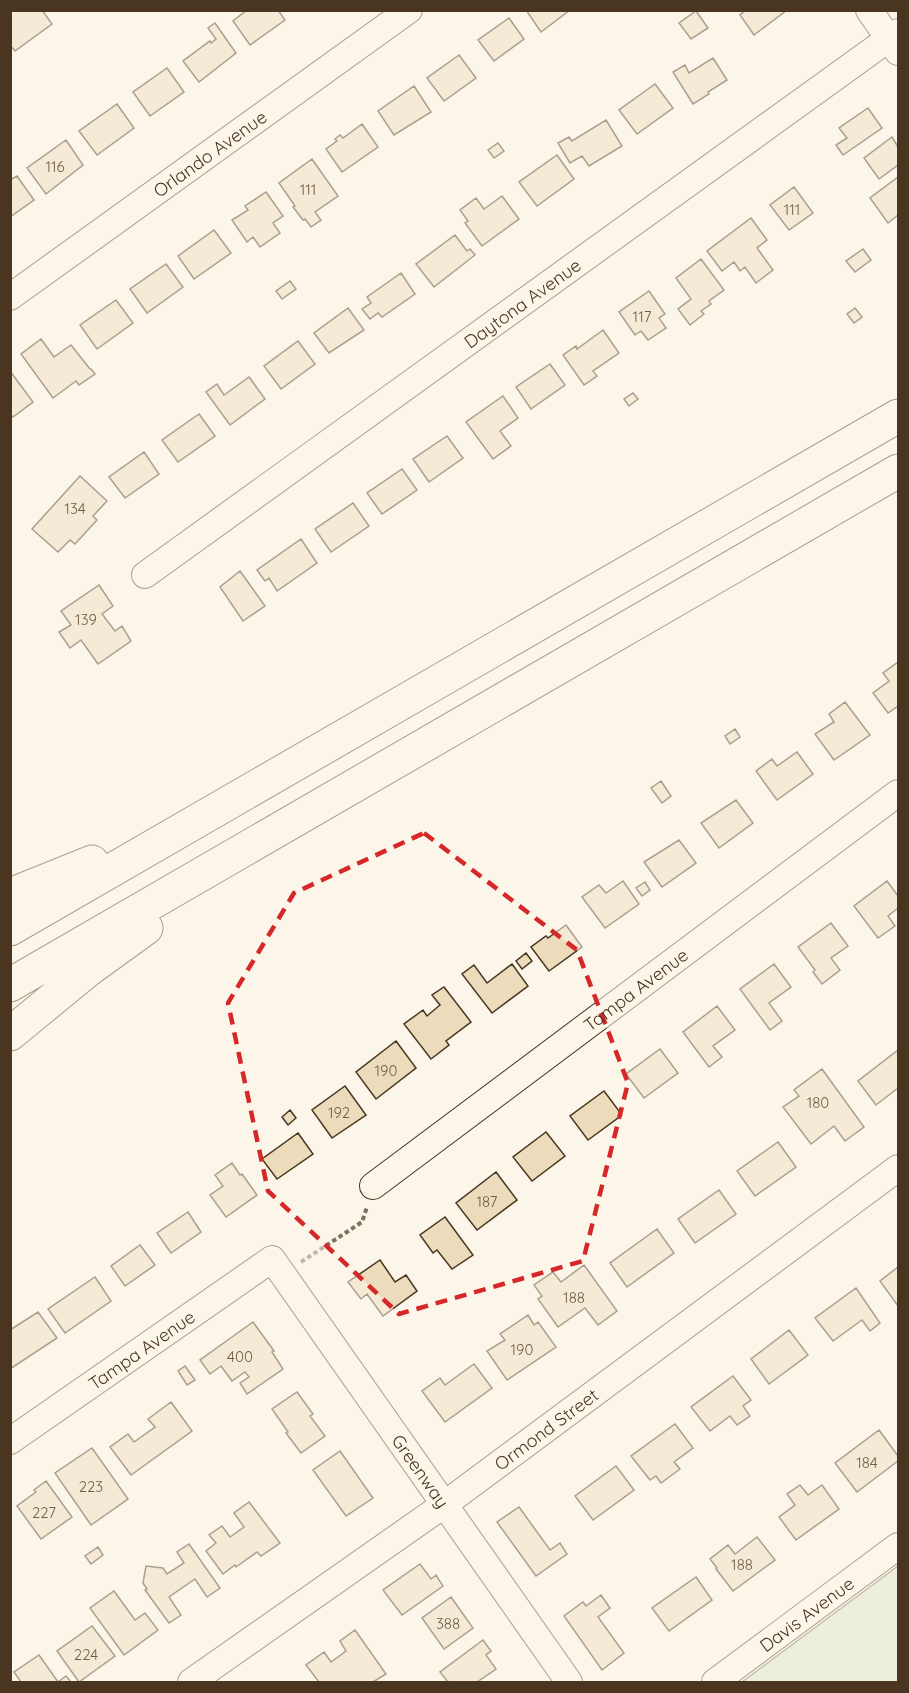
<svg xmlns="http://www.w3.org/2000/svg" width="909" height="1693" font-family="Quicksand,sans-serif">
<rect width="100%" height="100%" fill="#fbf6e9"/>
<path fill="#dce7d0" stroke="#887966" stroke-width="1.5" d="M898,1566V1682H742Z"/>
<path fill="#ecdcbc" stroke="#4a3520" stroke-width="1.5" d="M10,10H42L52,24L15,51L10,45Z
M247,10H278L285,20L250,45L233,21Z
M526,10H570L541,32Z
M746,10H787L754,35L740,15Z
M696,11L708,28L691,39L679,23Z
M509,18L524,39L494,61L478,40Z
M215,23L236,53L199,82L183,61L210,41L211,43L216,39L208,28Z
M459,55L476,78L444,101L427,78Z
M713,58L727,80L708,92L709,94L693,104L673,72L685,65L689,73Z
M167,68L184,92L150,116L133,92Z
M655,84L673,108L637,134L619,110Z
M414,86L431,112L394,135L378,111Z
M117,104L134,128L97,155L79,131Z
M868,108L882,128L843,155L836,145L847,138L839,128Z
M606,120L622,146L589,166L582,156L570,163L558,143L569,137L572,141Z
M362,124L378,147L342,172L326,149L337,141L335,139L340,135L343,138Z
M892,137L898,147V165L879,179L864,158Z
M66,140L83,165L46,194L27,168Z
M498,143L504,151L494,158L488,150Z
M557,155L574,179L537,206L519,182Z
M312,159L338,196L315,212L321,220L311,227L305,219L303,220L293,207L295,206L279,183Z
M17,176L34,200L10,217V180Z
M898,177V215L888,223L870,198Z
M794,187L813,213L789,230L770,205Z
M266,192L283,216L273,223L280,233L260,247L253,237L247,242L232,220L248,210L245,206Z
M502,196L519,219L482,246L465,223L468,221L460,210L476,198L484,209Z
M751,218L767,240L757,248L773,270L756,283L745,267L740,271L734,262L722,271L707,251Z
M214,230L231,253L194,279L178,256Z
M455,235L467,251L470,249L475,255L434,287L416,264Z
M863,249L871,260L855,272L846,261Z
M701,259L724,290L709,301L711,304L701,311L704,314L690,325L678,309L691,299L676,278Z
M166,264L183,287L147,313L130,289Z
M401,273L415,294L382,317L378,313L370,319L362,309L371,303L367,297Z
M290,281L296,289L282,299L276,291Z
M649,291L665,314L659,318L666,328L648,340L641,331L635,335L619,312Z
M116,300L133,323L97,349L80,325Z
M348,308L364,330L329,353L314,333Z
M855,308L862,317L854,323L847,314Z
M603,330L619,353L593,371L597,376L584,385L563,355L576,346L577,349Z
M41,339L54,357L71,345L90,369H91L95,374L79,385L76,381L53,398L21,354Z
M298,341L315,364L281,389L264,366Z
M550,364L565,385L531,409L516,387Z
M10,371L33,402L13,417L10,414Z
M249,377L265,399L230,425L206,392L217,384L224,395Z
M633,393L638,399L629,406L624,399Z
M503,396L518,418L500,431L511,446L493,459L466,422Z
M199,414L215,436L178,462L162,440Z
M447,436L463,458L429,482L413,459Z
M144,452L159,474L125,498L109,477Z
M402,469L417,490L382,514L367,493Z
M80,476L107,501L93,516L97,520L75,544L70,540L58,552L32,529Z
M353,503L369,526L331,552L315,529Z
M301,539L317,563L277,591L269,578L265,581L257,570Z
M240,571L265,606L243,621L220,587Z
M99,585L113,606L102,614L115,631L122,626L131,641L98,664L81,640L70,648L59,632L71,625L61,611Z
M898,662V706L888,713L873,693L889,681L883,673Z
M845,702L870,735L834,760L815,734L834,722L829,714Z
M735,729L740,737L730,744L725,736Z
M797,752L813,774L777,800L756,771L772,759L777,766Z
M661,781L671,796L662,803L651,788Z
M736,800L753,823L719,848L701,823Z
M679,840L696,863L662,887L644,862Z
M623,881L639,904L605,928L582,897L599,885L606,893Z
M887,881L898,896V908L888,916L895,926L878,938L854,906Z
M645,882L650,890L642,896L636,888Z
M831,923L848,946L831,958L840,970L822,984L813,972L815,970L798,947Z
M566,925L582,947L549,971L531,947L546,936L548,938Z
M526,953L532,961L522,969L516,961Z
M512,964L528,986L492,1013L462,974L474,965L487,983Z
M774,964L791,987L769,1003L782,1021L770,1030L740,989Z
M444,987L471,1022L446,1041L449,1045L431,1059L404,1024L423,1010L427,1016L440,1005L432,995Z
M717,1006L735,1030L713,1046L722,1057L709,1067L683,1032Z
M396,1041L416,1068L376,1099L356,1072Z
M660,1049L678,1073L644,1098L626,1074Z
M898,1050V1088L876,1105L858,1081Z
M822,1069L864,1127L845,1141L834,1126L811,1144L783,1107L799,1096L794,1090Z
M345,1086L366,1115L332,1138L312,1110Z
M604,1091L622,1115L588,1140L570,1116Z
M290,1110L296,1118L288,1125L282,1117Z
M546,1132L565,1156L532,1181L513,1157Z
M298,1133L313,1154L277,1179L262,1159Z
M778,1142L796,1167L755,1196L737,1171Z
M232,1163L240,1175L242,1174L257,1195L226,1217L210,1195L223,1186L215,1175Z
M496,1172L517,1200L477,1230L456,1203Z
M719,1190L736,1214L695,1243L678,1219Z
M188,1212L201,1232L171,1253L157,1233Z
M445,1217L473,1255L452,1269L437,1250L433,1253L420,1235Z
M657,1229L674,1253L627,1287L610,1263Z
M140,1245L155,1265L125,1286L111,1266Z
M380,1260L395,1282L406,1275L417,1291L383,1316L367,1294L361,1299L348,1282Z
M584,1265L617,1311L598,1325L585,1308L558,1327L538,1299L542,1296L534,1285L553,1272L561,1282Z
M898,1267V1306L880,1281Z
M95,1277L111,1301L65,1333L48,1309Z
M856,1288L880,1323L870,1331L862,1320L833,1341L815,1318Z
M38,1312L57,1338L10,1369V1330Z
M528,1315L534,1325L538,1322L556,1347L507,1380L487,1351L505,1340L500,1334Z
M253,1322L274,1351L272,1352L283,1369L247,1394L240,1383L249,1377L245,1372L232,1381L221,1366L210,1374L200,1360Z
M789,1330L808,1355L769,1384L751,1359Z
M474,1364L492,1388L445,1422L422,1391L440,1378L445,1385Z
M185,1366L195,1380L187,1385L178,1371Z
M733,1376L751,1400L743,1406L750,1416L737,1425L730,1416L710,1431L691,1407Z
M297,1392L313,1414L310,1416L325,1436L301,1453L286,1433L288,1432L272,1409Z
M171,1402L192,1431L131,1475L110,1447L128,1434L134,1442L155,1427L148,1419Z
M675,1424L693,1448L674,1462L680,1469L661,1483L656,1476L650,1480L631,1456Z
M879,1430L898,1456V1461L857,1492L835,1463Z
M92,1448L128,1499L91,1525L55,1473Z
M340,1451L373,1498L346,1516L313,1470Z
M616,1466L634,1490L593,1520L575,1496Z
M46,1481L72,1517L41,1539L17,1506L36,1492L34,1490Z
M800,1485L808,1495L822,1485L839,1509L796,1540L779,1517L795,1505L787,1494Z
M249,1502L280,1543L261,1556L257,1552L236,1567L235,1565L223,1574L206,1551L216,1543L209,1535L222,1526L230,1537L244,1527L234,1513Z
M519,1507L550,1550L560,1543L567,1554L536,1576L497,1522Z
M757,1537L775,1560L733,1591L716,1569L717,1568L710,1559L728,1545L735,1554Z
M189,1544L220,1588L207,1597L195,1579L169,1597L181,1615L169,1623L145,1590L147,1589L143,1583L146,1566L163,1568L167,1574L184,1563L177,1552Z
M98,1547L103,1555L91,1564L85,1556Z
M420,1564L431,1579L436,1575L443,1586L402,1615L383,1590Z
M696,1577L712,1600L669,1631L652,1608Z
M114,1591L135,1620L145,1613L158,1630L124,1655L90,1608Z
M601,1595L610,1608L598,1617L624,1653L602,1670L564,1616L583,1602L586,1606Z
M451,1597L473,1628L444,1649L422,1618Z
M92,1626L115,1656L79,1682L57,1651Z
M355,1630L386,1674L373,1682H319L306,1665L324,1652L331,1662L346,1651L340,1641Z
M483,1640L491,1651L486,1655L496,1669L477,1682H448L440,1672Z
M39,1655L58,1682L66,1676L71,1682H21L14,1672Z"/>
<g fill="none" stroke-linecap="round" stroke-linejoin="round">
<g stroke="#4a3520" stroke-width="28">
<g id="minor">
<path d="M869,10L898,52"/>
<path id="s1" d="M10,297L409,10"/>
<path id="s2" d="M145,575L898,32"/>
<path id="s3" d="M373,1186L898,793"/>
<path id="s4" d="M10,1441L272,1259L569,1682"/>
<path id="s5" d="M191,1682L445,1504L898,1168"/>
<path id="s6" d="M715,1682L898,1546"/>
</g>
</g>
<g stroke="#4a3520" stroke-width="35">
<path id="highway" d="M10,895L92,862
M10,929L898,416
M10,985L898,471
M10,1034L88,970L146,928"/>
</g>
<path stroke="#7f6f5c" stroke-width="4" stroke-dasharray="4.5 3" stroke-linecap="butt" d="M301,1262L362,1222L367,1207"/>
<use href="#minor" stroke="#fbf6e9" stroke-width="26"/>
<use href="#highway" stroke="#fbf6e9" stroke-width="33"/>
</g>
<path d="M0 0H909V1693H0ZM424,833L577,950L628,1083L583,1261L399,1314L268,1191L228,1003L294,893Z" fill="#fbf6e9" fill-opacity=".55" fill-rule="evenodd"/>
<path fill="none" stroke="#d62828" stroke-width="4.5" stroke-dasharray="12 8" stroke-linejoin="round" d="M424,833L577,950L628,1083L583,1261L399,1314L268,1191L228,1003L294,893Z"/>
<g text-anchor="middle" dominant-baseline="central" stroke-width="4.5" stroke-linejoin="round" paint-order="stroke">
<g font-size="15" fill="#725f47">
<text x="55" y="166">116</text>
<text x="308" y="189">111</text>
<text x="792" y="209">111</text>
<text x="642" y="316">117</text>
<text x="75" y="508">134</text>
<text x="86" y="619">139</text>
<text x="386" y="1070">190</text>
<text x="818" y="1102">180</text>
<text x="339" y="1112">192</text>
<text x="487" y="1201">187</text>
<text x="574" y="1297">188</text>
<text x="522" y="1349">190</text>
<text x="240" y="1356">400</text>
<text x="867" y="1462">184</text>
<text x="91" y="1486">223</text>
<text x="44" y="1512">227</text>
<text x="742" y="1564">188</text>
<text x="448" y="1623">388</text>
<text x="86" y="1654">224</text>
</g>
<g font-size="18" fill="#4a3520" stroke="#fbf6e9">
<text stroke="none"><textPath href="#s1" startOffset="246">Orlando Avenue</textPath></text>
<text stroke="none"><textPath href="#s2" startOffset="465">Daytona Avenue</textPath></text>
<text stroke="none"><textPath href="#s3" startOffset="328">Tampa Avenue</textPath></text>
<text stroke="none"><textPath href="#s4" startOffset="160">Tampa Avenue</textPath></text>
<text stroke="none"><textPath href="#s5" startOffset="436">Ormond Street</textPath></text>
<text stroke="none"><textPath href="#s4" startOffset="578">Greenway</textPath></text>
<text stroke="none"><textPath href="#s6" startOffset="114">Davis Avenue</textPath></text>
</g>
</g>
<rect width="909" height="1693" fill="none" stroke="#4a3520" stroke-width="24"/>
</svg>
